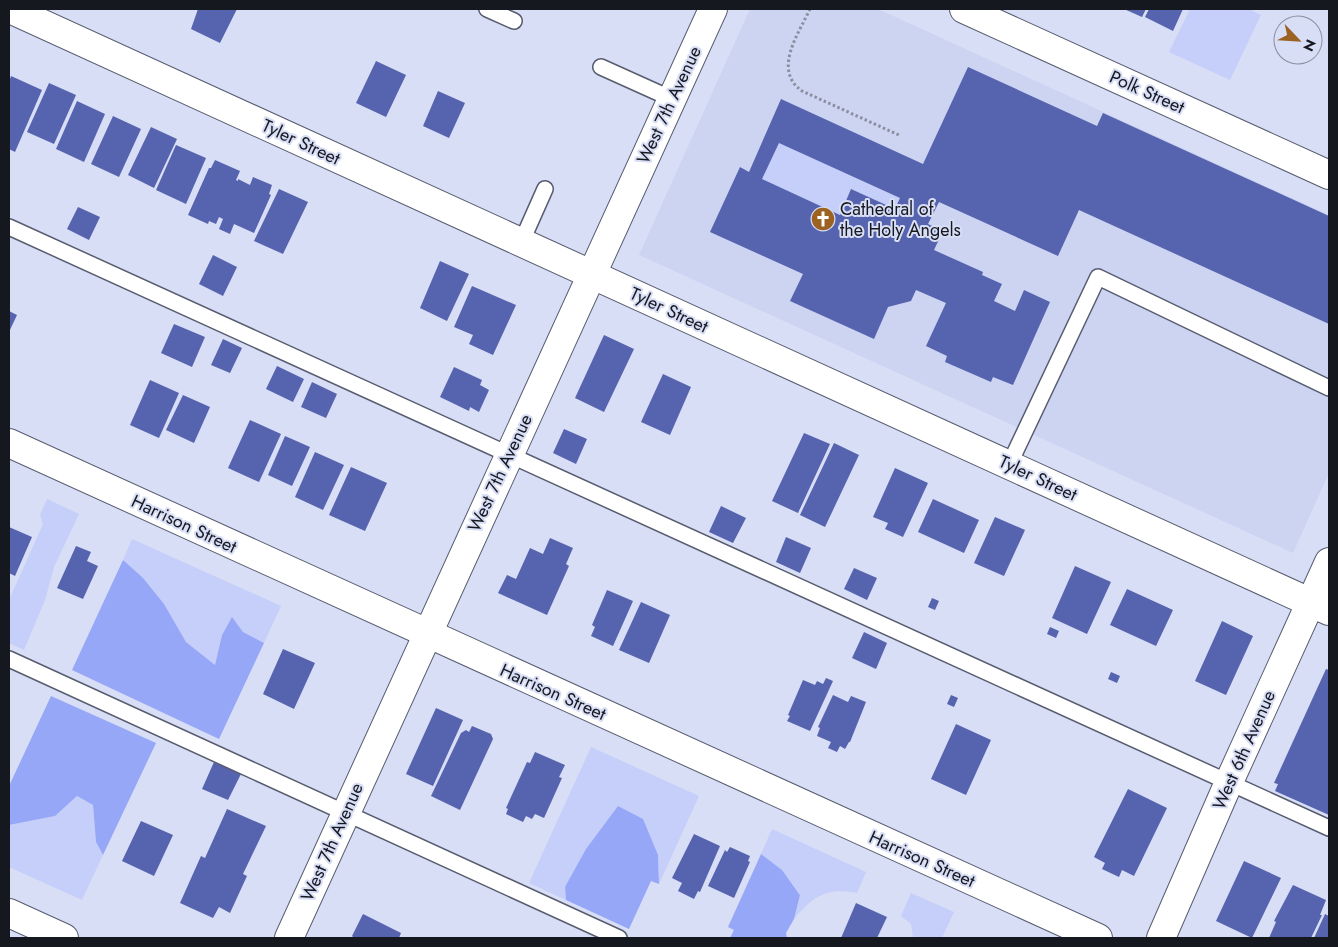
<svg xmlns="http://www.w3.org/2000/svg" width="1338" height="947" font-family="Jost,sans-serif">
<rect width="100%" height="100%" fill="#d8def5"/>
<path fill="#ccd4f2" d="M750,9H878L1329,215V473L1293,553L639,255Z"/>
<path fill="#c5cff9" d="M1190,9H1249L1261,15L1230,80L1169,52Z
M779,143L900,198L895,209L851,189L840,215L762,179Z
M47,499L79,514L54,567L45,600L24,650L9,643V600L43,524L40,515Z
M132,539L281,606L264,643L243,632L232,618L222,635L215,665L186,642L164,604L123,560Z
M591,747L699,796L659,884L658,855L565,887L566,900L529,883Z
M77,796L93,805L96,842L103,855L82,900L9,867V825L55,816Z
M772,829L866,872L857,893C827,887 813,896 794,919L800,894L782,870L761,854Z
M911,893L954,912L942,938H913L911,924L901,916Z"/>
<path fill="#96a7f8" d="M123,560L143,578L164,604L186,642L215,665L222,635L232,617L243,632L264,643L219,739L72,670Z
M51,696L156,743L103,855L96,842L93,805L77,796L55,816L9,825V786Z
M618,806L643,819L658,855L659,884L651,881L629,929L566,900L565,887L586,849Z
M761,854L782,870L800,895L794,919L786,933L787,938H730L734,930L728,927Z"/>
<path fill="#5663ae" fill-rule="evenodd" d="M198,9H237L220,43L191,29Z
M1124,9H1146L1142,17Z
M1149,9H1183L1173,31L1145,17Z
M376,61L406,75L386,117L356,103Z
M968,67L1097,126L1103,113L1329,216V324L1079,210L1058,256L939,202L928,224L943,231L934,250L983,272L982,275L1002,284L994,301L1015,311L1024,290L1050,302L1013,385L993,377L991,382L945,362L947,356L926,346L946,303L916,290L911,301L888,307L874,339L790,301L803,274L710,232L740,167L749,172L781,99L923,164ZM779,143L900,198L895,209L851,189L840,215L762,179Z
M11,76L42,90L15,152L9,149V82Z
M49,83L76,95L54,144L27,132Z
M438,91L465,103L449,138L423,126Z
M77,101L105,114L84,162L56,149Z
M113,116L141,129L119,177L91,164Z
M151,127L177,139L154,188L128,175Z
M176,145L206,158L186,204L156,190Z
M215,160L240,171L236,180L238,181V179L250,185L253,177L272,185L269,194L271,195L254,233L234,224L230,234L219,229L223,219L219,217L216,224L209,221L208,224L188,215L209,168H211Z
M279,189L308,202L283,254L254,241Z
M78,207L100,217L89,240L67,229Z
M213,255L237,267L223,296L199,284Z
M440,261L469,274L447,321L420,308Z
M472,286L516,305L493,355L469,344L473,335L454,327Z
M9,311L17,315L9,332Z
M174,324L205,337L192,367L161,353Z
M604,335L634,349L604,412L575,398Z
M223,339L242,348L230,373L211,365Z
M277,366L304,379L293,402L266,389Z
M454,367L482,380L480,385L489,390L479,412L470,407L469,411L440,397Z
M663,374L691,387L670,435L641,422Z
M150,380L179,393L159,438L130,425Z
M312,382L337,394L326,418L301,407Z
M183,395L210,407L194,443L166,430Z
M250,420L281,434L259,482L228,468Z
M564,429L587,439L576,464L553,453Z
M804,433L830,444L798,513L772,501Z
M285,436L310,447L292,486L268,475Z
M834,443L859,455L825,527L800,515Z
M315,452L344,465L323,510L295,497Z
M351,467L387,483L365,531L329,515Z
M895,468L928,483L903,537L885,529L888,523L873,517Z
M933,499L979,520L964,553L918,532Z
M721,506L746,518L733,543L709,532Z
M995,517L1025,530L1004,576L974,563Z
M9,527L32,537L15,576L9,573Z
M786,537L811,548L800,573L776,562Z
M550,538L573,548L566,564L569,566L547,615L498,593L507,575L516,579L530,548L543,554Z
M76,546L91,552L87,561L98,566L83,599L57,588Z
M1075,566L1111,582L1087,634L1052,618Z
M854,568L877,578L867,600L844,589Z
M1127,589L1173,610L1156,646L1110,625Z
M607,590L633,601L613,646L591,636L595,627L592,625Z
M932,598L939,601L935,610L928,607Z
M641,602L670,615L649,663L619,650Z
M1222,621L1253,636L1226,695L1195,681Z
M1050,627L1059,631L1056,638L1047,634Z
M864,632L887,643L876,669L852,658Z
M283,649L315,663L294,709L263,694Z
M1326,669L1329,670V815L1275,791L1278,784L1274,783Z
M1111,672L1120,676L1117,683L1108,679Z
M826,678L833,681L810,731L787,721L790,716L788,715L803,680L815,685L817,681L823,684Z
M833,695L848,702L851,696L866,702L850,742H849L845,749L840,746L837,752L828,748L831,742L817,736L820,728L818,727Z
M951,695L958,698L954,707L947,704Z
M436,708L463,720L433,786L406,774Z
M956,724L991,740L966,795L931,779Z
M472,726L491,734L493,739L460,810L431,796L461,733L466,730L469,732Z
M535,752L565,765L559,777L562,778L544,818L535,814L532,819L526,816L523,822L506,814L508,809L506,808L527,762L530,763Z
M214,762L241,774L228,800L202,789Z
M1128,789L1167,808L1134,876L1122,870L1119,877L1102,869L1105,863L1094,857Z
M227,809L266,826L243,874L247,876L230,913L219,907L213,918L180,903L201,856L205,858Z
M141,821L173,835L154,876L122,861Z
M694,834L720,846L700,892L698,891L694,899L678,891L682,883L672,878Z
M730,847L750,856L748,861L750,862L734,898L708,886L725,850L727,852Z
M1244,861L1281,878L1252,938L1216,921Z
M1293,885L1326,900L1320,915H1322L1311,938H1269L1276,922L1274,921Z
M856,903L887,917L877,938H841Z
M363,914L401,933L399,938H354L352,936Z
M1325,914L1329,916V938H1314Z"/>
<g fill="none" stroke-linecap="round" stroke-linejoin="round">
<g stroke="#575c6f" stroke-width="18">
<path id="service" d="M487,9L514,21
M601,67L672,99
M9,227L1329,828
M521,243L545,189
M1009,465L1098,277L1329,388
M9,659L619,938"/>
</g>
<g stroke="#575c6f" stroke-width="30">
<path id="minor" d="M10,9L1329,611
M964,9L1329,175
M9,913L64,938
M289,938L713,9
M1161,938L1229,782L1329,562"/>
</g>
<g stroke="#575c6f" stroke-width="30">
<path id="tertiary" d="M9,443L1098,938"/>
</g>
<path stroke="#8a8e9f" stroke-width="3" stroke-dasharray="2.5 2.5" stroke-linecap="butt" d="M810,9C799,33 772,70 802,91L901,136"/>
<use href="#service" stroke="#fff" stroke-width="15"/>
<use href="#minor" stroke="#fff" stroke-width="28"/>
<use href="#tertiary" stroke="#fff" stroke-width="28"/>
</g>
<defs>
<g id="church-disc" transform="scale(1.25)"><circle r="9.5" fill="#9c6221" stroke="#d8def5"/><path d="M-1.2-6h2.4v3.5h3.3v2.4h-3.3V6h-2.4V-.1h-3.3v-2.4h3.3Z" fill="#fff"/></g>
</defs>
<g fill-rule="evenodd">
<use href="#church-disc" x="823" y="219"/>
</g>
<g text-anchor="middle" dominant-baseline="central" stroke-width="4" stroke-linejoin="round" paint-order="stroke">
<g font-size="18" fill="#161820" stroke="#d8def5">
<text transform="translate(1147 92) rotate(24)">Polk Street</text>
<text transform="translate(669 105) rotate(-65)">West 7th Avenue</text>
<text transform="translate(301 142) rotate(25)">Tyler Street</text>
<text transform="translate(669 310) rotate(25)">Tyler Street</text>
<text transform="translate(500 473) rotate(-65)">West 7th Avenue</text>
<text transform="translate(1038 478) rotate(25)">Tyler Street</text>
<text transform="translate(184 524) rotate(25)">Harrison Street</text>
<text transform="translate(553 692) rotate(24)">Harrison Street</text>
<text transform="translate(1244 750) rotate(-66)">West 6th Avenue</text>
<text transform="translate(332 842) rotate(-66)">West 7th Avenue</text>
<text transform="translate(922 859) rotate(24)">Harrison Street</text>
</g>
<g font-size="18" fill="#161820" stroke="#d8def5" text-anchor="start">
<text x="840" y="209">Cathedral of<tspan x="840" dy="21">the Holy Angels</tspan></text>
</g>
</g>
<rect width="1338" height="947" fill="none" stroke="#161820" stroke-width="20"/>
<g transform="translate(1298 40) rotate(115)"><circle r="24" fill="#d8def5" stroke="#8a8fa0"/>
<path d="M0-4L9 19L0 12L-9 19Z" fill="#9c6221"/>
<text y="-8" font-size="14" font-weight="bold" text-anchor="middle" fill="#161820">N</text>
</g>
</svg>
